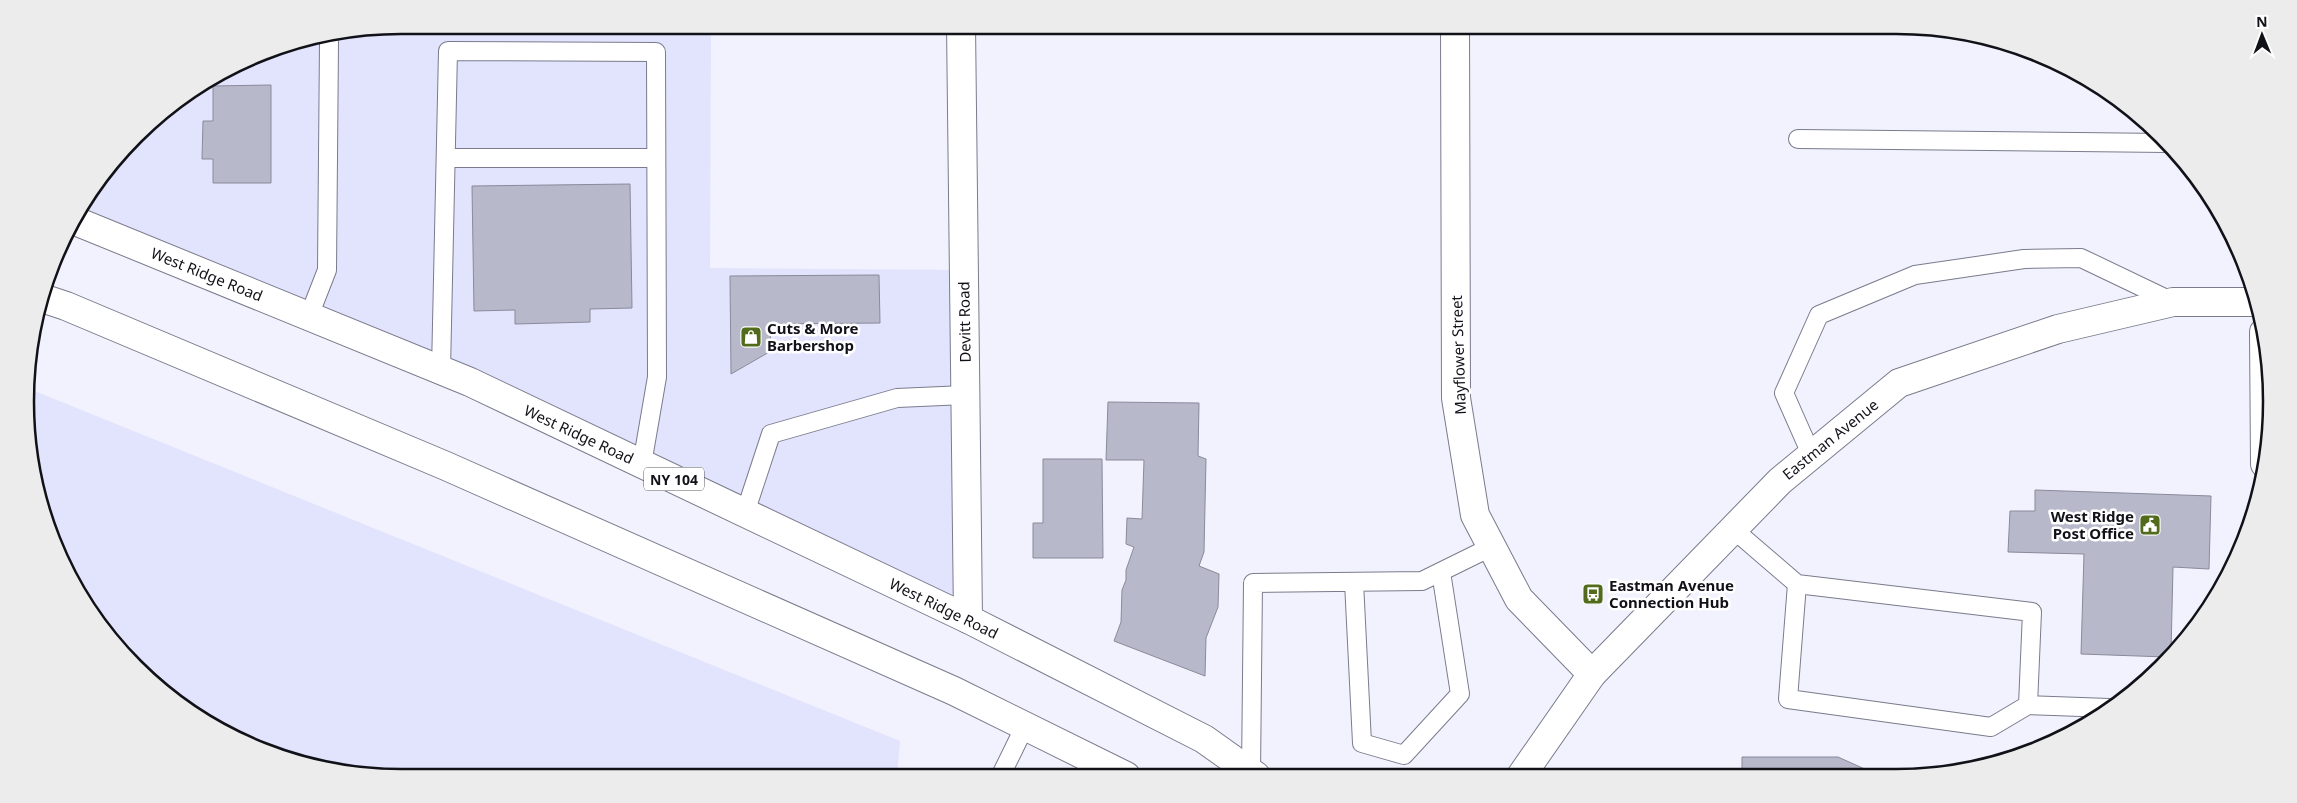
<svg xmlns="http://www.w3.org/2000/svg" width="2297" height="803" font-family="'Noto Sans',sans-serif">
<rect width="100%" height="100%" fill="#f1f2fd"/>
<path fill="#e2e3fd" d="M401,25H711L710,268L964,270L968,619L470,382L71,224L103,173L153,119L258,54L328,32Z
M27,388L900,741L897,777L402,778L304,765L192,714L135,668L89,611L38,499L26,426Z"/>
<path fill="#b7b8c9" stroke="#898a9b" d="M271,85V183H213V159H202L203,121H213V86Z
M630,184L632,308L590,309V322L515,324V310L474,311L472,186Z
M879,275L880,323L770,324L771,351L731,374L730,276Z
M1108,402L1199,403L1198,456L1206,459L1204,552L1199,566L1219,574L1218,607L1206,638L1205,676L1114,641L1121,622L1122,590L1126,580V570L1134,547L1126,544L1127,518L1142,519L1144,460H1106Z
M1043,459H1102L1103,558H1033V523H1043Z
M2035,490L2211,496L2209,569L2173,567L2171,652L2166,657L2081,654L2084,554L2008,552L2010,511H2035Z
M1742,757H1838L1878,775H1742Z"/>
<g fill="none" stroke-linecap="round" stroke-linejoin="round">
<g stroke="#7a7b8c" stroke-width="20">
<path id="lane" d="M1798,139L2167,143
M446,158H656
M309,316L327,270L329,42
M441,370L448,51L656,52L657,377L642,464
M1811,454L1784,393L1819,315L1915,275L2024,259L2081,258L2173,302
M745,513L771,434L897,398L965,395
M1733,529L1797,584L2032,612L2028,705
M1354,582L1362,743L1404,755L1460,694L1441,572
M1797,584L1788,699L1991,727L2028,705L2109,708
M1251,773L1253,583L1422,581L1491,547
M1000,777L1025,726
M1083,777L1091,760"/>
</g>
<g stroke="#7a7b8c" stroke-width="30">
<path id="street" d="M961,25L968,619
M1455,25L1456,398L1475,515L1519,599L1592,674"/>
</g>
<g stroke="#7a7b8c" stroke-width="30">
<path id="secondary" d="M1521,776L1592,674L1780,481L1899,383L2058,329L2173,302H2257"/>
</g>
<g stroke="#7a7b8c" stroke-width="30">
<path id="primary" d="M2264,332L2265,464"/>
</g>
<g stroke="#7a7b8c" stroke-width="30">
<path id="highway" d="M73,220L470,382L968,619L1204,739L1256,776
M45,299L66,306L446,466L954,691L1126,776"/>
</g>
<use href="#lane" stroke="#fff" stroke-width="18"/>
<use href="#street" stroke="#fff" stroke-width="28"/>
<use href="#secondary" stroke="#fff" stroke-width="28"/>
<use href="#primary" stroke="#fff" stroke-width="28"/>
<use href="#highway" stroke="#fff" stroke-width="28"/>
</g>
<defs>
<g id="shop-square" transform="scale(1.125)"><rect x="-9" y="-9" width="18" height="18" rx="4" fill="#526a1b" stroke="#fff"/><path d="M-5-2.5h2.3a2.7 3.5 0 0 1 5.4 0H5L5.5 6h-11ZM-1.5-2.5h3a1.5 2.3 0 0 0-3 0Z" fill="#fff"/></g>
<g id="civic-square" transform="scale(1.125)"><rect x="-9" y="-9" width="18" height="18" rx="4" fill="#526a1b" stroke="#fff"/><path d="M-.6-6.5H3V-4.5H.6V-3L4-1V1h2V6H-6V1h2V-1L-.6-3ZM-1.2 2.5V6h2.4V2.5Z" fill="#fff"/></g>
<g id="bus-square" transform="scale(1.125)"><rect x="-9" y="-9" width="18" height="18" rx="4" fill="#526a1b" stroke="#fff"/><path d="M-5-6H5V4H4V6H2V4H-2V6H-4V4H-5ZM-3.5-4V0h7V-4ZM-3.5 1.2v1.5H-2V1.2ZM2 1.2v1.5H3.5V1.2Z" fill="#fff"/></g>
</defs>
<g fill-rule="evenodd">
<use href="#shop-square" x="751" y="337"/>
<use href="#civic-square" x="2150" y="525"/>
<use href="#bus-square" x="1593" y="594"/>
</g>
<g text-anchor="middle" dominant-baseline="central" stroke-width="5" stroke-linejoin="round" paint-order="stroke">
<rect fill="#fff" stroke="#58585d" stroke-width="1" x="644" y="467.5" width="60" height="23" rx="4"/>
<g font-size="14" font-weight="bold" fill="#111118">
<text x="674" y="479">NY 104</text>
</g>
<g font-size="15" fill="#111118" stroke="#fff">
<text transform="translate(207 274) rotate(22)">West Ridge Road</text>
<text transform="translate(964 322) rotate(-91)">Devitt Road</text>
<text transform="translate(1458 355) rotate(-92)">Mayflower Street</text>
<text transform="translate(579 434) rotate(25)">West Ridge Road</text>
<text transform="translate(1830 439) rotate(-39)">Eastman Avenue</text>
<text transform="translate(944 608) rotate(26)">West Ridge Road</text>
</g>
<g font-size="15" font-weight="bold" fill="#111118" stroke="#fff" text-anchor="start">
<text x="767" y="328">Cuts &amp; More<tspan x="767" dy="17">Barbershop</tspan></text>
<text x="2134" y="516" text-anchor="end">West Ridge<tspan x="2134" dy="17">Post Office</tspan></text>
<text x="1609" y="585">Eastman Avenue<tspan x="1609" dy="17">Connection Hub</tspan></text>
</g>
</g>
<path d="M0 0H2297V803H0ZM401 34H1896A367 367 0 0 1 2263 401V402A367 367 0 0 1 1896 769H401A367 367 0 0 1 34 402V401A367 367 0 0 1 401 34Z" fill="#ececed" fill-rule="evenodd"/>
<path fill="none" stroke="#111118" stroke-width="2.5" d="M401 34H1896A367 367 0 0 1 2263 401V402A367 367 0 0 1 1896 769H401A367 367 0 0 1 34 402V401A367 367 0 0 1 401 34Z"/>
<g transform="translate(2262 35) rotate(359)" stroke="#ffffff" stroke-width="4" paint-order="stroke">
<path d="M0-4L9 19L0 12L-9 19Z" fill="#111118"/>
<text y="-8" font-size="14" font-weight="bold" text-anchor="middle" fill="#111118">N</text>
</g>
</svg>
